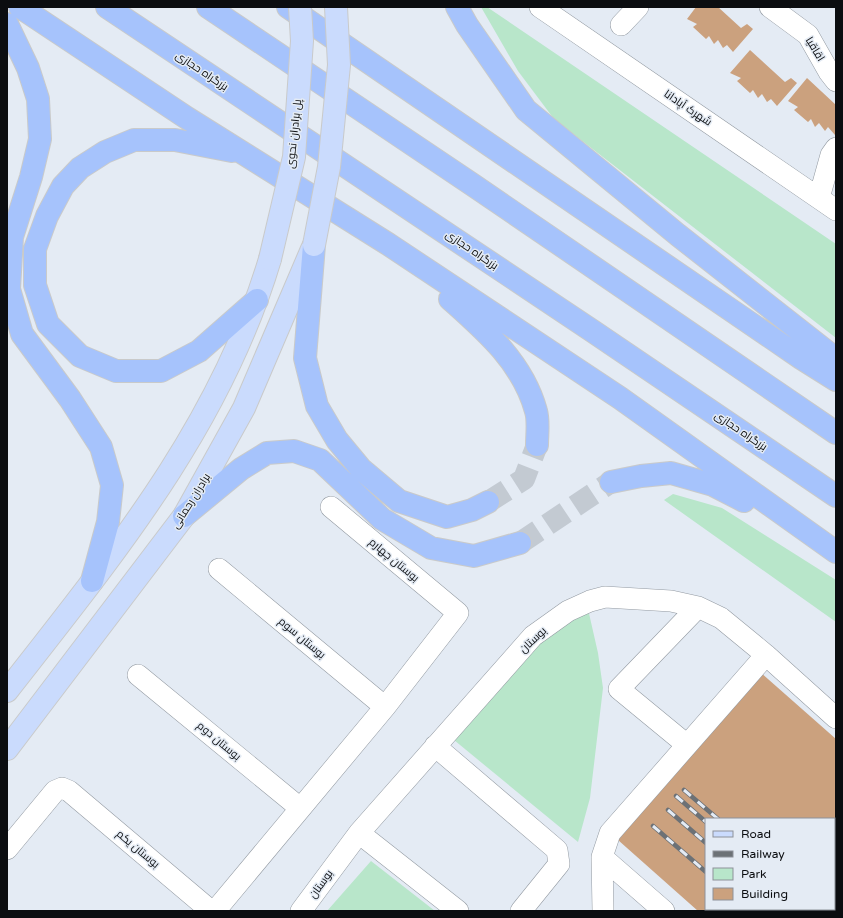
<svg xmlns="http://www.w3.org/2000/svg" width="843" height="918" font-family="'Varela Round',Cairo,sans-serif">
<rect width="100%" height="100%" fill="#e4ebf4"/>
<path fill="#b8e6ca" d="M481,7H487L836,244V338L554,119L518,71Z
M673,494L722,508L836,580V622L664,500Z
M588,609L598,653L603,688L590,798L578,842L454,740L535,645Z
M371,861L435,911H327Z"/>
<path fill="#cba17e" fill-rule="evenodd" d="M696,7H718L741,28L747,24L753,29L733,52L727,45L723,48L718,40L714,44L709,36L706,39L693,27L697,24L687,19Z
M750,50L785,82L791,78L797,83L777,106L771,99L767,102L762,94L758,98L753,90L750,93L737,81L741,78L730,73Z
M807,78L836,105L835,135L828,127L825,131L819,123L815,127L811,119L808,122L794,110L798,107L788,101Z
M760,672L836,739V911H698L618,840ZM706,819H834V909H706Z"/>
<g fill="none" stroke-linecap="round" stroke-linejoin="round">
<path stroke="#c3cad2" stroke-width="22" stroke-dasharray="22 11" stroke-linecap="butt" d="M488,502L524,479L537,445
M520,543L611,482"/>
<g stroke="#939aa2" stroke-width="22">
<path id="minor" d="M540,7L836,210
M770,7L808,35L829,72L836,81
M621,25L638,7
M819,198L831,155L836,148
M219,569L385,707
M138,675L300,808
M687,745L619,689L698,607
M435,746L557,850L559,864L521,911
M359,833L458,911
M7,849L55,791L62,788L69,791L211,911
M602,857L664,911
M215,911L385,707L458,613L331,507
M301,911L359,833L533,636L568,611L590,601L605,597L671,601L698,607L721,618L766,655L836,718
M603,911L602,857L610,833L766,655"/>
</g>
<g stroke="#c9caca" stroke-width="24">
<path id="major" d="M7,691C113,555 220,427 270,259
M7,749L184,516L244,408L312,249"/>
</g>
<g stroke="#c9caca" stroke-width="24">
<path id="highway" d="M20,7L187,118L388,244L620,398L836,552
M107,7L591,330L836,496
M208,7L473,185L836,433
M288,7L801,358L836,380
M457,7L467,25L526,110L678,235L836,359
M7,24L28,68L38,99L40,139L31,177L12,237L9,289L22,334L70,399L101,447L112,485L108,522L92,581
M232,151L175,140H134L105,152L80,168L63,186L47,216L35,249V285L48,324L80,356L116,371H161L199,351L257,300
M314,245L305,358L317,406L337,440L361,469L399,501L447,517L472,510L488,502
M450,299C486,331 523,363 536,411C539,421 537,434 537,445
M611,482L641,476L671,473L713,485L744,501
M184,516L241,469L267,453L294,451L320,460L382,519L431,548L474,556L520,543"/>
</g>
<use href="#minor" stroke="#fff" stroke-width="21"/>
<use href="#major" stroke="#cadbfd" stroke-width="22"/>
<use href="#highway" stroke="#a6c3fc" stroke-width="22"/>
<g stroke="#6c7176" stroke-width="4.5">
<path id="rail" d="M684,790L718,819
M676,796L706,822
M668,810L706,843
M653,826L706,872
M749,909L751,911
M782,909L784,911
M807,909L809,911
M824,909L827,911"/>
</g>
<use href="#rail" stroke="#e4ebf4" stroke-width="3" stroke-dasharray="9" stroke-linecap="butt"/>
<g stroke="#c9caca" stroke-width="24" stroke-linecap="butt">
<path id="major-bridge" d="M314,245L329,167L339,65L336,7
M270,259L294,157L302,41L300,7"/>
</g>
<use href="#major-bridge" stroke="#cadbfd" stroke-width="22"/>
</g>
<g text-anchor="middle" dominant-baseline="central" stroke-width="3" stroke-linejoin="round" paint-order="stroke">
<g font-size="11" fill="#0b0d10" stroke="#e4ebf4">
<text transform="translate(815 49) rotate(59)">اقاقیا</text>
<text transform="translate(202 71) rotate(34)">بزرگراه حجازی</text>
<text transform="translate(688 108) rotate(34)">شهرک آپادانا</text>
<text transform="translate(294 134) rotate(-84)">پل برادران نحوی</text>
<text transform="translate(472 250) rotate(34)">بزرگراه حجازی</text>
<text transform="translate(741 431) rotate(34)">بزرگراه حجازی</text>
<text transform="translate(191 501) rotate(-58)">برادران رحمانی</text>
<text transform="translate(394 560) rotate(40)">بوستان چهارم</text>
<text transform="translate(302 638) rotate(40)">بوستان سوم</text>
<text transform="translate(533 640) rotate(-43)">بوستان</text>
<text transform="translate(219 741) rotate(40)">بوستان دوم</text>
<text transform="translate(138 849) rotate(40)">بوستان یکم</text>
<text transform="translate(321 884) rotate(-54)">بوستان</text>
</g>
</g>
<rect width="843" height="918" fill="none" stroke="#0b0d10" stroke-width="16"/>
<rect x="705" y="818" width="130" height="92" fill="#e4ebf4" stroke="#8d9299"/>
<rect x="713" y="831" width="20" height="6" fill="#cadbfd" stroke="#8d9299"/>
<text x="741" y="838" font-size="12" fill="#0b0d10">Road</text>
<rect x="713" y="851" width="20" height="6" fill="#6c7176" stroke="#8d9299"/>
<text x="741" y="858" font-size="12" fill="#0b0d10">Railway</text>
<rect x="713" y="868" width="20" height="12" fill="#b8e6ca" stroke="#8d9299"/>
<text x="741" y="878" font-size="12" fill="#0b0d10">Park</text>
<rect x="713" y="888" width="20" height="12" fill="#cba17e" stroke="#8d9299"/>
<text x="741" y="898" font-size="12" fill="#0b0d10">Building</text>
</svg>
